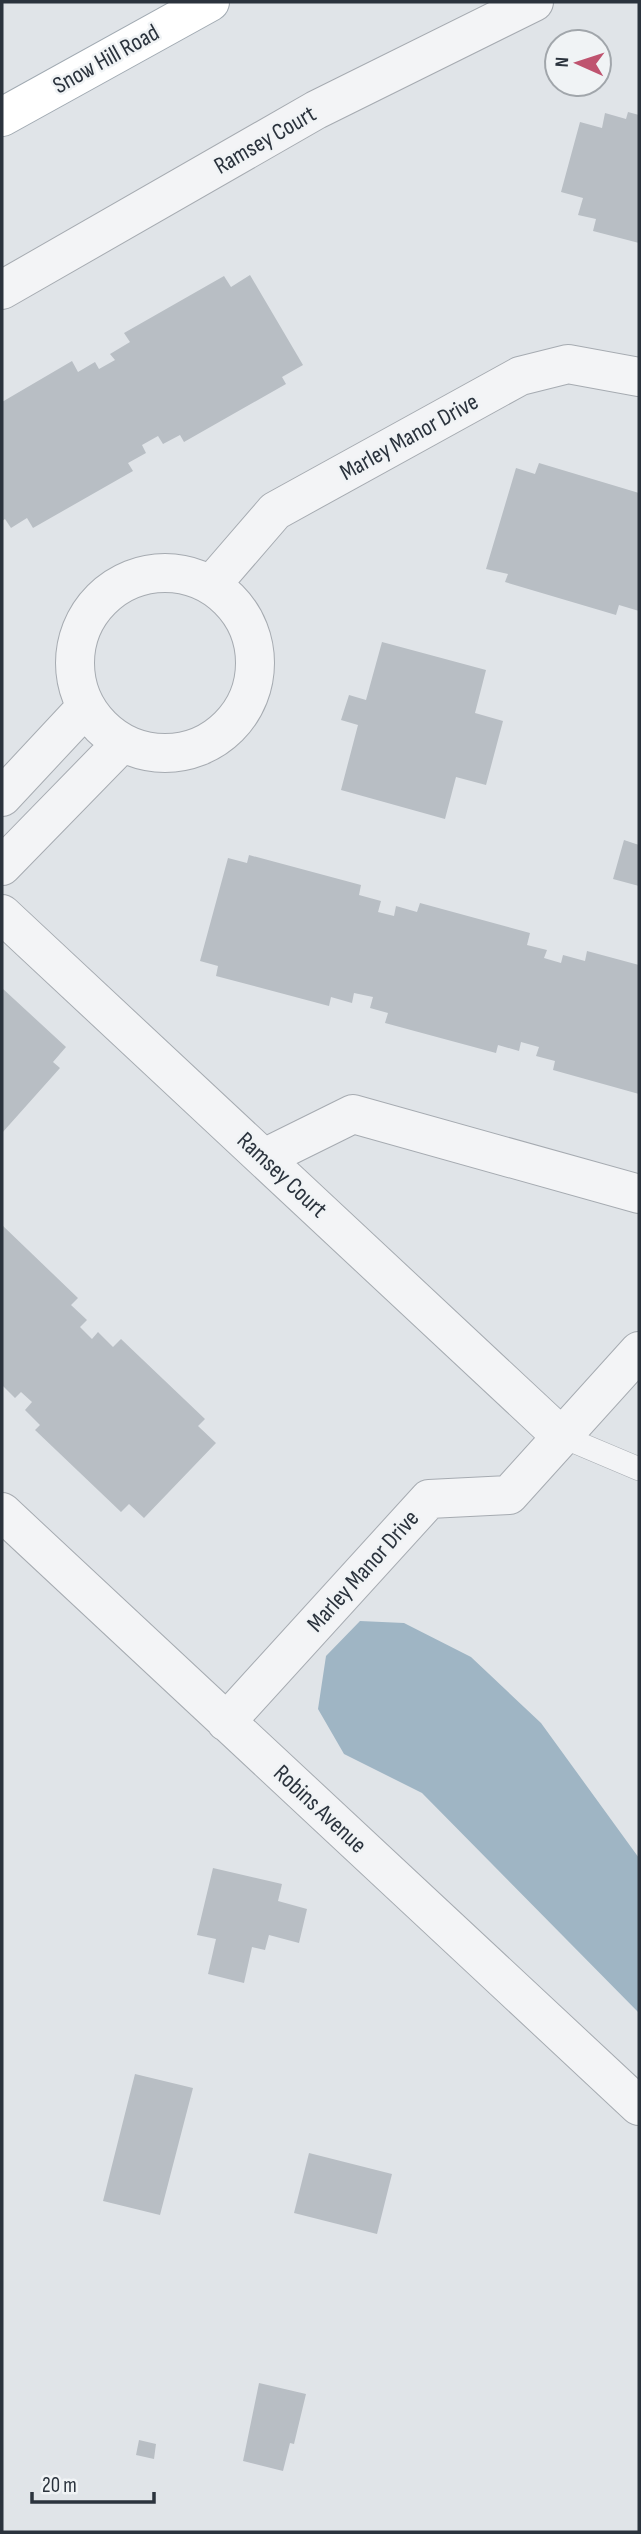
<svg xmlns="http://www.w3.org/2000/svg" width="641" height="2534" font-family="'Sofia Sans Condensed',sans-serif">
<rect width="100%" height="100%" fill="#e0e4e8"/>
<path fill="#9fb5c4" d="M360,1621L404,1623L471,1657L541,1723L639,1858V2013L422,1793L344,1754L318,1709L326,1656Z"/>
<path fill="#b8bec4" d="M628,112L639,115V243L593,231L596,219L578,215L583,198L561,192L580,122L602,128L605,113L626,119Z
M250,275L303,365L282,377L286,384L184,442L180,435L163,444L158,436L142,445L146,453L128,463L133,471L33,528L27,518L11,528L5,519L2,521V402L72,361L78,372L95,362L99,369L115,360L110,354L130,342L124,333L224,276L231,287Z
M539,463L639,493V611L619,605L616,615L505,582L508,574L486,569L516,468L535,474Z
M382,642L486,670L475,713L503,721L486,785L456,777L445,819L341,790L358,725L341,720L349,695L366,700Z
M624,840L639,845V886L613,879Z
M249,855L361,885L359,895L381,901L378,912L394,916L396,906L417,912L420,903L530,933L527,945L547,950L544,958L561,963L563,955L585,961L587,951L639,965V1094L553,1070L555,1061L536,1056L539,1047L521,1042L519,1051L498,1045L496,1053L385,1023L388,1013L370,1008L373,997L354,993L352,1003L331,997L329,1006L216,976L218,966L200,961L228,858L247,863Z
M2,988L66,1047L53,1062L60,1068L2,1133Z
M2,1225L78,1298L71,1305L87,1320L80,1327L92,1339L98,1332L113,1347L121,1339L205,1419L198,1426L216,1443L144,1518L129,1504L121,1512L35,1430L40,1425L25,1410L32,1402L21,1392L15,1398L2,1385Z
M213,1868L282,1884L278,1901L307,1909L299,1943L269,1935L265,1950L252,1947L244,1983L208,1974L216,1939L197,1935Z
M135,2074L193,2088L160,2215L103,2201Z
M309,2153L392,2174L377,2234L294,2213Z
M259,2383L306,2394L294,2444L290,2443L283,2471L243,2461Z
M139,2440L156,2444L154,2459L136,2455Z"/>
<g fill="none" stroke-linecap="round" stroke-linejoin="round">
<g stroke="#a6abb1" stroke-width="24">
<path id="service" d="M561,1436L639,1469"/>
</g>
<g stroke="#a6abb1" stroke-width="40">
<path id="minor" d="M2,290L316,110L534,2
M75 663a90 90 0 1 1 180 0a90 90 0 1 1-180 0Z
M212,584L275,511L520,376L568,364L639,377
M2,797L86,707
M2,866L122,743
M2,914L561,1436
M264,1158L353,1114L639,1194
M2,1512L639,2106
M226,1722L429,1499L509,1495L639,1351"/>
</g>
<g stroke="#a1aab2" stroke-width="40">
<path id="primary" d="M2,117L210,2"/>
</g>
<use href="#service" stroke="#f3f4f6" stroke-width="23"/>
<use href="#minor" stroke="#f3f4f6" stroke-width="38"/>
<use href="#primary" stroke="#fff" stroke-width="38"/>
</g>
<g text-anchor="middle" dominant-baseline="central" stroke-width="5" stroke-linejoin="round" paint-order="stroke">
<g font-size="24" fill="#2b333d" stroke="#f0f3f5">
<text transform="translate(106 59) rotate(-29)">Snow Hill Road</text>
<text transform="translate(265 140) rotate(-30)">Ramsey Court</text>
<text transform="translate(409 437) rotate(-29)">Marley Manor Drive</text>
<text transform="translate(282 1175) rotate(43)">Ramsey Court</text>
<text transform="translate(363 1571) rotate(-48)">Marley Manor Drive</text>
<text transform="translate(320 1809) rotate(43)">Robins Avenue</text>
</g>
</g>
<rect width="641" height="2534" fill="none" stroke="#2b333d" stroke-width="7"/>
<g transform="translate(578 63) rotate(273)"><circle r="33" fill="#f0f3f5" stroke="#a1a6ab" stroke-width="2"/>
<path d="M0-5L12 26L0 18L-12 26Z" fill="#bf536f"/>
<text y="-10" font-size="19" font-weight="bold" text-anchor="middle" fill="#2b333d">N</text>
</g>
<path d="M32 2492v10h122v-10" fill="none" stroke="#2b333d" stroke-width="3.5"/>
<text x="42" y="2492" font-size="21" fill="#2b333d" stroke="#f0f3f5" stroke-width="5" paint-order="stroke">20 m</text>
</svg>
